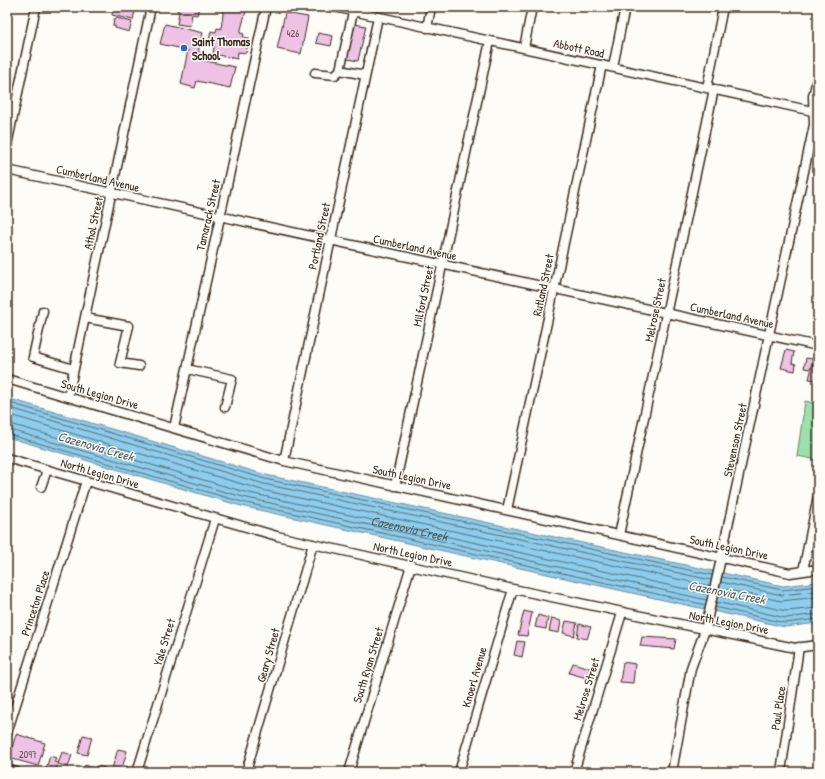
<svg xmlns="http://www.w3.org/2000/svg" width="825" height="779" font-family="'Patrick Hand',sans-serif">
<rect width="100%" height="100%" fill="#fdfcf7"/>
<filter id="ink" filterUnits="userSpaceOnUse"><feTurbulence type="fractalNoise" baseFrequency=".025" numOctaves="2"/><feDisplacementMap in="SourceGraphic" scale="8" xChannelSelector="R" yChannelSelector="G"/><feConvolveMatrix kernelMatrix="1 2 1 2 8 2 1 2 1" color-interpolation-filters="sRGB"/></filter>
<g filter="url(#ink)">
<path fill="#9be0ad" stroke="#6b8566" d="M805,401L818,404V460L797,456Z"/>
<path fill="#8ccded" stroke="#6c8c9a" d="M7,398L266,475L783,586L818,582V623L785,627L241,506L7,437Z"/>
<g fill="none" stroke-linecap="round" stroke-linejoin="round">
<g stroke="#5b6b71" stroke-width="1">
<path d="M7,402L265,479L712,575"/>
<path d="M7,407L264,484L711,580"/>
<path d="M7,414L262,490L710,586"/>
<path id="s1" d="M7,423L245,492L708,594"/>
<path d="M7,429L243,497L707,600"/>
<path d="M7,434L242,502L706,605"/>
<path d="M722,577L782,590L818,586"/>
<path d="M721,582L782,595L818,591"/>
<path d="M719,588L781,601L818,597"/>
<path d="M718,596L786,611L818,608"/>
<path d="M716,602L786,618L818,614"/>
<path d="M715,607L785,623L818,619"/>
</g>
</g>
<path fill="#efc1e4" stroke="#3b2a1e" d="M113,7L135,11L133,20L112,15Z
M178,7H199L197,15L192,14L190,26L177,24L179,12L177,11Z
M224,7H247L240,33L244,34L243,37L249,38L246,53L238,52L237,59L213,54L214,46L208,45L211,31L216,32L217,28L221,29Z
M285,13L308,17L301,54L277,49Z
M117,18L132,22L129,32L115,28V26H113L114,19Z
M165,24L203,33L198,52L203,53L201,60L235,67L230,88L197,81L195,88L181,84L188,50L160,44Z
M354,24L366,26L358,61L347,59Z
M318,33L333,36L331,46L316,43Z
M786,350L794,352L792,363L796,364L795,371L781,368Z
M806,358L813,359L810,369L804,368Z
M814,359L818,360V380L809,379Z
M524,611L532,613L527,636L518,635Z
M538,615L548,618L546,629L535,627Z
M552,618L561,621L559,633L549,631Z
M566,621L577,623L574,636L563,633Z
M579,624L591,627L587,639L577,637Z
M642,637L676,639L674,649L640,646Z
M517,641L525,642L522,657L514,655Z
M623,662L635,664L633,683L620,682Z
M573,663L590,668L587,678L569,673Z
M16,734L45,743L38,766L9,758Z
M83,735L92,737L87,755L78,753Z
M118,749L127,751L123,765L128,767L127,772H111Z
M62,752L72,755L68,767L58,764Z
M50,756L56,758L54,762L58,763L55,772H45Z
M85,765L93,768L92,772H83Z
M96,766L105,768L104,772H94Z"/>
<g fill="none" stroke-linecap="round" stroke-linejoin="round">
<g stroke="#3b2a1e" stroke-width="11">
<path id="minor" d="M334,7L817,112
M353,12L340,70L365,75
M427,28L431,7
M524,48L532,7
M613,67L625,7
M315,73L335,75L340,70
M707,88L723,7
M7,145L36,7
M7,170L818,346
M43,311L33,357L74,369
M85,318L129,326L120,363L139,366
M187,369L232,379L225,407
M7,379L284,461L790,573L818,569
M68,397L151,7
M174,428L266,7
M7,458L277,536L513,589L795,648L818,645
M284,461L378,17
M395,486L490,41
M41,487L47,470
M507,510L602,65
M619,535L714,89
M803,571L818,496
M7,733L86,481
M7,769L16,772
M137,772L215,519
M246,772L313,544
M349,772L411,565
M459,772L513,589
M574,772L622,613
M672,772L691,668L705,630L720,563L814,125L813,96L818,75
M781,772L799,647"/>
</g>
<use href="#minor" stroke="#fdfcf7" stroke-width="8"/>
</g>
</g>
<circle fill="#1f6fb2" stroke="#fdfcf7" stroke-width="1.5" cx="184" cy="48" r="4"/>
<g text-anchor="middle" dominant-baseline="central" stroke-width="3" stroke-linejoin="round" paint-order="stroke">
<g font-size="10" fill="#685050">
<text x="293" y="33">426</text>
<text x="28" y="754">2097</text>
</g>
<g font-size="12" font-weight="bold" fill="#3b2a1e" stroke="#fdfcf7" text-anchor="start">
<text x="192" y="41">Saint Thomas<tspan x="192" dy="14">School</tspan></text>
</g>
<g font-size="12" fill="#3b2a1e" stroke="#fdfcf7">
<text transform="translate(579 48) rotate(12)">Abbott Road</text>
<text transform="translate(98 178) rotate(13)">Cumberland Avenue</text>
<text transform="translate(208 215) rotate(-77)">Tamarack Street</text>
<text transform="translate(93 223) rotate(-78)">Athol Street</text>
<text transform="translate(319 236) rotate(-78)">Portland Street</text>
<text transform="translate(415 247) rotate(12)">Cumberland Avenue</text>
<text transform="translate(543 285) rotate(-78)">Rutland Street</text>
<text transform="translate(423 296) rotate(-78)">Milford Street</text>
<text transform="translate(655 310) rotate(-78)">Melrose Street</text>
<text transform="translate(732 315) rotate(12)">Cumberland Avenue</text>
<text transform="translate(100 394) rotate(16)">South Legion Drive</text>
<text transform="translate(735 440) rotate(-78)">Stevenson Street</text>
<text transform="translate(100 473) rotate(16)">North Legion Drive</text>
<text transform="translate(412 477) rotate(12)">South Legion Drive</text>
<text transform="translate(729 547) rotate(12)">South Legion Drive</text>
<text transform="translate(413 554) rotate(12)">North Legion Drive</text>
<text transform="translate(35 603) rotate(-72)">Princeton Place</text>
<text transform="translate(729 622) rotate(11)">North Legion Drive</text>
<text transform="translate(164 642) rotate(-73)">Yale Street</text>
<text transform="translate(268 655) rotate(-74)">Geary Street</text>
<text transform="translate(368 665) rotate(-73)">South Ryan Street</text>
<text transform="translate(474 677) rotate(-74)">Knoerl Avenue</text>
<text transform="translate(586 689) rotate(-73)">Melrose Street</text>
<text transform="translate(778 708) rotate(-82)">Paul Place</text>
</g>
<g font-size="13" font-style="italic" fill="#535b5c" stroke="#fdfcf7">
<text transform="translate(96 446) rotate(16)">Cazenovia Creek</text>
<text stroke="none"><textPath href="#s1" startOffset="416">Cazenovia Creek</textPath></text>
<text transform="translate(727 592) rotate(11)">Cazenovia Creek</text>
</g>
</g>
<rect width="825" height="779" fill="none" stroke="#fdfcf7" stroke-width="24"/>
<rect x="12" y="12" width="801" height="755" fill="none" stroke="#3b2a1e" stroke-width="1.5" filter="url(#ink)"/>
</svg>
